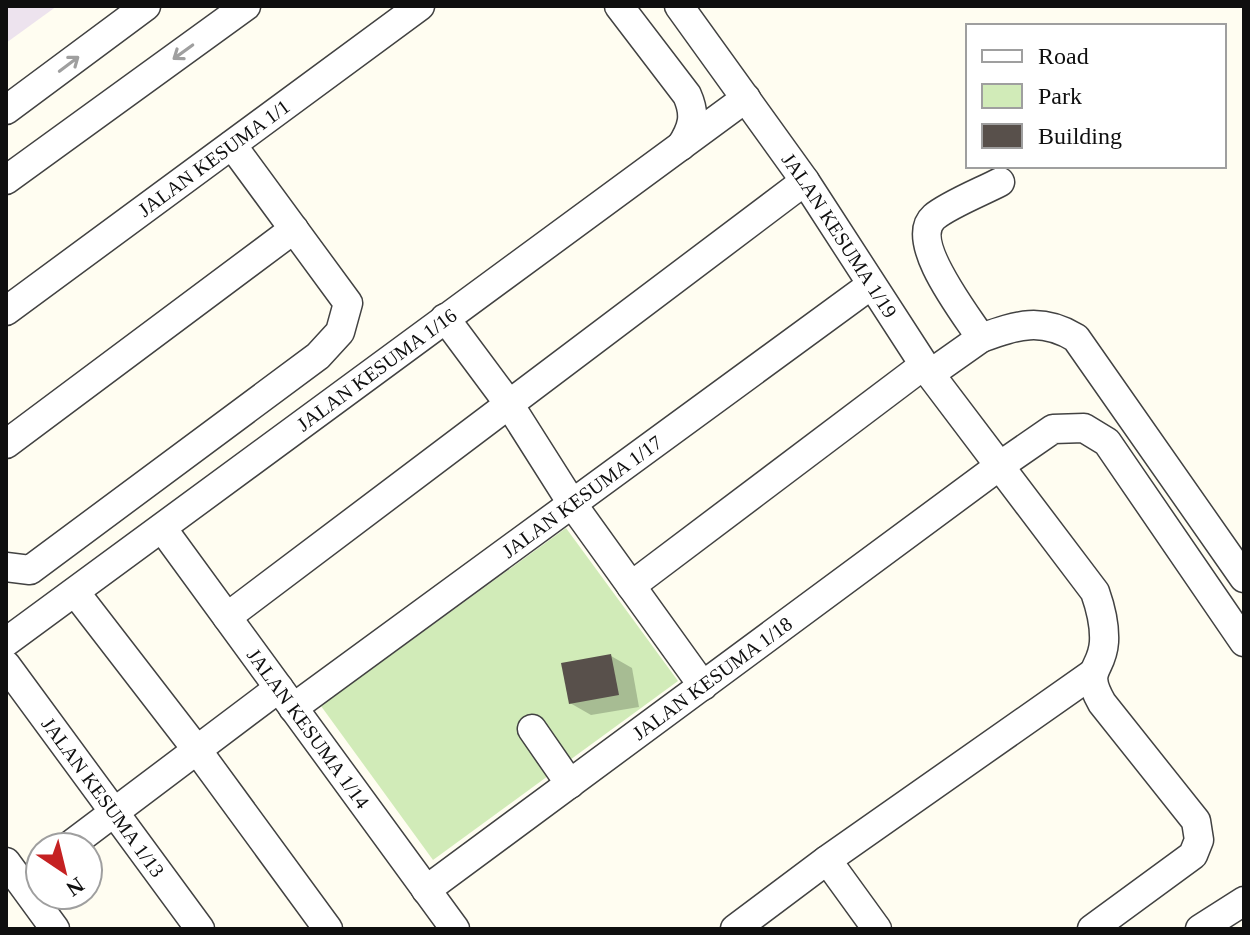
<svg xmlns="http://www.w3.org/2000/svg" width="1250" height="935" font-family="'Times New Roman',serif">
<rect width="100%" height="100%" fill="#fffdf1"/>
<path fill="#ede3ee" d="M6,6H57L6,43Z"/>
<path fill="#d1ebb8" d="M566,528L678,681L433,860L321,706Z"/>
<path fill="#0003" d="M611,656L632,668L639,707L591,715L570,703Z"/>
<path fill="#58504b" d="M611,654L619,695L569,704L561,663Z"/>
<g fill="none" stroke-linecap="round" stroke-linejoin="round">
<g stroke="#424242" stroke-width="31">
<g id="minor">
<path d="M619,6L687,95C696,115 693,127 681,146"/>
<path id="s1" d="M679,6L805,181L930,374L1095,592C1101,609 1105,624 1104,642C1102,672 1082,668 1102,703L1196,821L1199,840L1193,855L1092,929"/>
<path d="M6,110L146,6"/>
<path d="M6,180L246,6"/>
<path id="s2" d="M6,311L420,6"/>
<path d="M445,318L509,404L573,505L703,686"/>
<path d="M981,338C1018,325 1041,317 1076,338L1244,578"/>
<path d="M930,374L981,338C967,316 907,241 934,217C948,205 983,191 1000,182"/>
<path d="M6,444L294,229"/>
<path id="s3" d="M162,528L455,929"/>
<path d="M6,567L30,570L318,356L340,332L348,303L232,145"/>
<path d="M631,586L924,365"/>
<path d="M75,592L197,750L328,929"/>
<path d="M227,617L805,181"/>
<path id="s4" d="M6,642L746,98"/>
<path id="s5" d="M6,665L200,929"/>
<path id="s6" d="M293,708L871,285"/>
<path d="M532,729L570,784"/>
<path d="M68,847L279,688"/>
<path d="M827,860L877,929"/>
<path d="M6,862L55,929"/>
<path id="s7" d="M426,890L998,467L1053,429L1084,428L1107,442L1244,642"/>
<path d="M735,929L827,860L1092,674"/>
<path d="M1200,929L1244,901"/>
</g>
</g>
<use href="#minor" stroke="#fff" stroke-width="28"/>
</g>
<defs><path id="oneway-shaft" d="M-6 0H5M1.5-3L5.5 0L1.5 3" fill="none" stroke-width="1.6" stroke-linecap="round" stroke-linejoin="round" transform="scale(2)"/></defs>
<g stroke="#9f9f9f">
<use href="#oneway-shaft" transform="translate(183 52) rotate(144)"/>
<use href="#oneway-shaft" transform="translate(69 64) rotate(-37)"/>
</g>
<g text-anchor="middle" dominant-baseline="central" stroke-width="8" stroke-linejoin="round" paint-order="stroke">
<g font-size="20" fill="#0f0f0f" stroke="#fff">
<text stroke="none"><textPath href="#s2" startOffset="258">JALAN KESUMA 1/1</textPath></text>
<text stroke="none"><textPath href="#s1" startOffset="280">JALAN KESUMA 1/19</textPath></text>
<text stroke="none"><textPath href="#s4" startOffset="460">JALAN KESUMA 1/16</textPath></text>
<text stroke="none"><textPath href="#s6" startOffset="358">JALAN KESUMA 1/17</textPath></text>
<text stroke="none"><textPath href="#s7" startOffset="356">JALAN KESUMA 1/18</textPath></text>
<text stroke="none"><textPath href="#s3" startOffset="248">JALAN KESUMA 1/14</textPath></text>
<text stroke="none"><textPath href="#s5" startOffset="164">JALAN KESUMA 1/13</textPath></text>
</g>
</g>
<rect width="1250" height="935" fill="none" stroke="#0f0f0f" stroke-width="16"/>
<rect x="966" y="24" width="260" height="144" fill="#ffffff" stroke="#9f9f9f" stroke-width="2"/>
<rect x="982" y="50" width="40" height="12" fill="#ffffff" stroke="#9f9f9f" stroke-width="2"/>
<text x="1038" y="64" font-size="24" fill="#0f0f0f">Road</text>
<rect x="982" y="84" width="40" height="24" fill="#d1ebb8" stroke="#9f9f9f" stroke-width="2"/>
<text x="1038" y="104" font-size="24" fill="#0f0f0f">Park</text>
<rect x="982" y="124" width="40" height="24" fill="#58504b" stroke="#9f9f9f" stroke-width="2"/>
<text x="1038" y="144" font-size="24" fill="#0f0f0f">Building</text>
<g transform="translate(64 871) rotate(145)"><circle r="38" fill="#ffffff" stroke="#9f9f9f" stroke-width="2"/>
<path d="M0-6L14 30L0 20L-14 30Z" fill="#c52122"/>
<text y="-12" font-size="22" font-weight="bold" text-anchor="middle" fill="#0f0f0f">N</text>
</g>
</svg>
